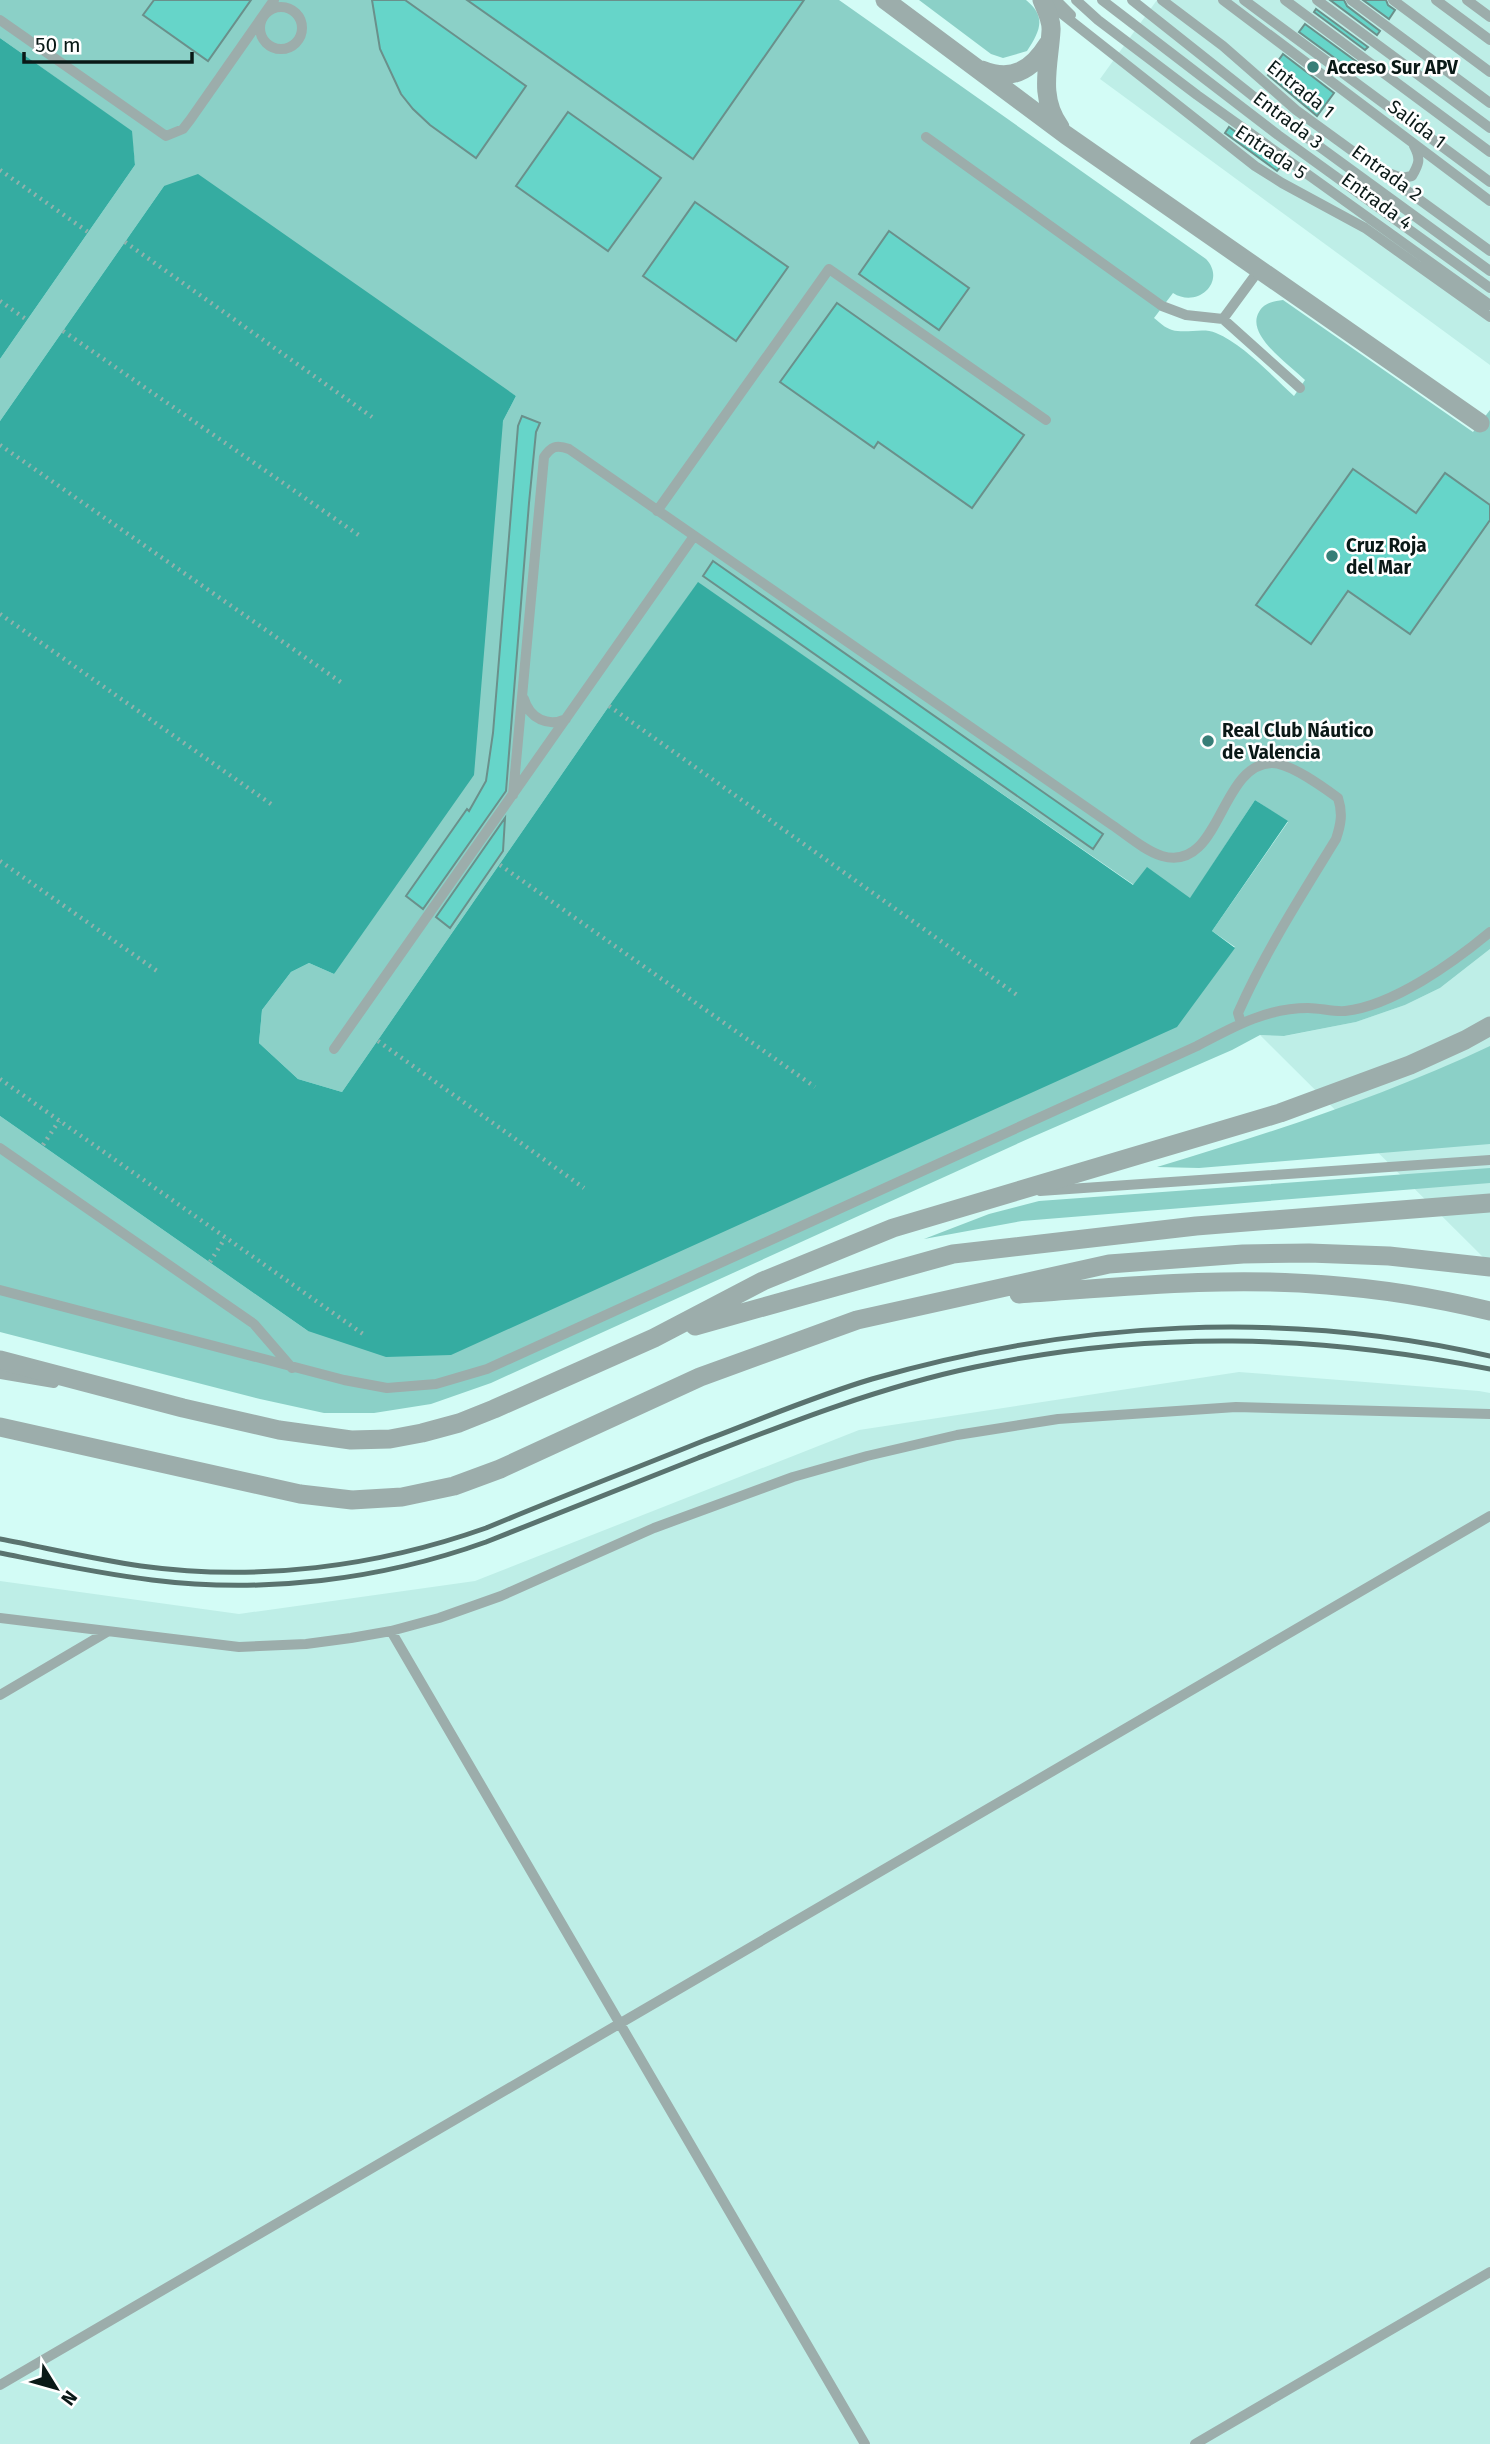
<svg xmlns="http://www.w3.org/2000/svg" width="1490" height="2444" font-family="'Fira Sans',sans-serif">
<rect width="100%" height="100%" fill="#d3fcf6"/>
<path fill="#beeee7" d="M1157,0H1490V365L1100,79Z
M1490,949V1264L1260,1035L1285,1036L1356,1022L1405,1005L1440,988Z
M1239,1372L1479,1391L1490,1393V2444H0V1581L239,1614L475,1581L859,1430Z"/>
<path fill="#8bd0c7" d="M0,0H839L1206,259C1227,281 1198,309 1173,293L1154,318C1159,322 1165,328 1172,330C1187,334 1203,327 1216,333C1243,344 1272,376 1294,396L1305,380C1290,365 1245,335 1259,312C1264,303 1274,301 1283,300L1473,432L1490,410V949L1440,988L1405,1005L1356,1022L1284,1036L1260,1035L1232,1050L1030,1138L491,1383L431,1404L374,1413H324L260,1399L0,1332V1116L308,1331L1235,947L1212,931L1288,822L1255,800L1190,899L1147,868L1134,885L698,583L609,706L342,1092L298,1079L259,1043L262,1010L291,972L309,963L334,974L503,421L516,396L164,186L0,421V359L135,165L131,131L0,38Z
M919,0H1026C1047,17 1040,31 1027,51L1003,58L991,54Z
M1490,1046V1144L1199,1168L1157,1167C1270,1133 1382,1097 1490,1046Z
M1490,1168V1183L1022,1221L924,1239L989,1214L1039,1201Z"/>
<path fill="#35aca1" d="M0,38L132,131L135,165L0,359Z
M198,174L516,396L503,421L474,775L334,974L309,963L291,972L262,1010L259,1043L298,1079L342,1092L609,706L698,582L1133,885L1147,867L1190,898L1255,800L1288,821L1212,931L1235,948L1177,1027L451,1355L386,1357L308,1331L0,1116V421L164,186Z"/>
<path fill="#66d5c9" stroke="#6a908b" stroke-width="2" d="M154,0H251L208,61L143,15Z
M372,0H405L526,86L476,158L430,125L413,109L401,94L380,49Z
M467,0H804L693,159Z
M1330,0H1344L1347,6L1380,31L1377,35Z
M1363,0H1386L1388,5L1395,10L1389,19Z
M1316,9L1368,47L1365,50L1314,12Z
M1305,24L1357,62L1351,70L1299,32Z
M1283,54L1334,93L1317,116L1268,75Z
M568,112L661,178L608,251L516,186Z
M1229,127L1282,165L1277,171L1225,133Z
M695,202L788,267L736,341L643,276Z
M889,231L969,288L939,330L859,274Z
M837,303L1024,435L972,508L878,442L874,448L780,382Z
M522,416L540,423L536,432L529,503L506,791L423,909L406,896L467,809L469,811L486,781L493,733L518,426Z
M1353,469L1416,513L1445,473L1490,505V520L1410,634L1348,591L1311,644L1256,605Z
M713,561L1103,834L1093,849L703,576Z
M505,818L503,851L450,928L436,917Z"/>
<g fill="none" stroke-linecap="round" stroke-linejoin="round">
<path stroke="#91b2ad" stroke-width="4.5" stroke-dasharray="2 5" stroke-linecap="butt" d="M0,170L88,232
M125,242L372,417
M0,301L27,320
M63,331L360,536
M0,445L342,683
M0,614L271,804
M609,706L1017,995
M0,861L157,971
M500,865L815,1087
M378,1041L584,1188
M0,1079L363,1334
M43,1145L59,1121
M210,1262L225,1238"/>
<path stroke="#9cadab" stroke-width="10" d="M1056,0L1071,15
M1076,0L1098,20L1197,95L1490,305
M1102,0L1278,135L1490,288
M1132,0L1287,123L1490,271
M1162,0L1223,46L1296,110L1490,251
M1223,0L1490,201
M1244,0L1490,182
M1285,0L1490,152
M1317,0L1490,128
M1351,0L1490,103
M1393,0L1490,72
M1436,0L1490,40
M1467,0L1490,17
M1047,2L1255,166L1282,183L1365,228L1490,317
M260 28a21 21 0 1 1 42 0a21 21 0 1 1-42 0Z
M0,20L166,136L183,129L190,120L274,0
M926,137L1162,306L1186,315L1223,319
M1391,174L1402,178L1412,176C1419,164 1421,159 1414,146
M1259,270L1223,319L1300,388
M657,511L829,269L1046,420
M524,699C530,719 548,727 566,719
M513,795L544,457C551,447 556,444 569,449L1112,825C1127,835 1145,851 1162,856C1221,873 1219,764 1272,763C1290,763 1323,787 1338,798C1343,813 1341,824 1336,839C1301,896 1265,952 1238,1013L1241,1023
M334,1049L694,536
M0,1148L254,1324L292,1368
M1040,1191L1490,1160
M0,1290L344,1380L387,1388L436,1384L487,1369L1197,1046C1233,1027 1266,1008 1308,1008C1320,1008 1333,1012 1345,1011C1393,1006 1454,962 1490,932
M0,1374L54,1383
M0,1618L239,1647L306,1644L351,1638L391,1631L439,1618L501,1596L654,1528L793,1477L867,1456L957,1435L1058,1419L1236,1407L1490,1414
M391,1631L865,2444
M0,1695L107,1632
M0,2385L1490,1516
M1195,2444L1490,2272"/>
<path stroke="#9cadab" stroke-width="19" d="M885,0L1066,135L1480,423
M1042,0C1046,10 1052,20 1051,31C1049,65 1038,97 1060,127
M982,70C1012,82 1032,70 1048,44
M1019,1294C1121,1287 1225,1276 1327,1285C1382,1289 1436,1298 1490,1311
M695,1326L953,1254L1196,1226L1490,1203
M0,1360L183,1408L279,1430L351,1440L390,1439L422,1433L459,1423L494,1409L654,1338L763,1281L893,1228L1280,1113L1410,1065L1465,1040L1490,1026
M0,1427L300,1494L352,1500L402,1497L454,1486L500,1469L700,1377L857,1320L1109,1264L1243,1254L1309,1253L1389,1256L1490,1267"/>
<path stroke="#5a736f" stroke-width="5" d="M0,1539C47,1548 94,1559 141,1566C257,1582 376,1567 486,1528C558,1498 631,1470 703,1441C759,1420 815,1396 872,1379C1073,1321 1286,1309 1490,1356
M0,1553C50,1563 101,1574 152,1580C264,1594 380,1580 486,1542C557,1514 628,1486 698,1458C788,1423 880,1387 975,1367C1149,1330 1316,1334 1490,1369"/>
</g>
<g fill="#377e77" stroke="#fff" stroke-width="2.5">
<circle cx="1313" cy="67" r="7"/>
<circle cx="1332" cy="556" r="7"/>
<circle cx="1208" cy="741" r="7"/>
</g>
<g text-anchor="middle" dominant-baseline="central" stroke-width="5" stroke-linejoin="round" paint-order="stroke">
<g font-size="19" font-weight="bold" fill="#0a1917" stroke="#fff" text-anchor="start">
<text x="1327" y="67">Acceso Sur APV</text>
<text x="1346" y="545">Cruz Roja<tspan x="1346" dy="22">del Mar</tspan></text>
<text x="1222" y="730">Real Club Náutico<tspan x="1222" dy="22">de Valencia</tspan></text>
</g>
<g font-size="19" fill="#0a1917" stroke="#fff">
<text transform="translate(1301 89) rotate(39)">Entrada 1</text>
<text transform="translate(1288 120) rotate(37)">Entrada 3</text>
<text transform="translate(1417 124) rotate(37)">Salida 1</text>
<text transform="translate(1271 152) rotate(34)">Entrada 5</text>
<text transform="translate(1387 173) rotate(36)">Entrada 2</text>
<text transform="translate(1377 201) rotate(36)">Entrada 4</text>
</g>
</g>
<g transform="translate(56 2388) rotate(127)" stroke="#ffffff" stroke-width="5" paint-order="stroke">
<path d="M0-5L12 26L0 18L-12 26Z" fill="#0a1917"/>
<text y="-10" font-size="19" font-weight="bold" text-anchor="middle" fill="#0a1917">N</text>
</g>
<path d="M24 52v10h168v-10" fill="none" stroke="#0a1917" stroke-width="3.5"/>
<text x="35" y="52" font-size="21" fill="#0a1917" stroke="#ffffff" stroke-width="5" paint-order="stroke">50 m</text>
</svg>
